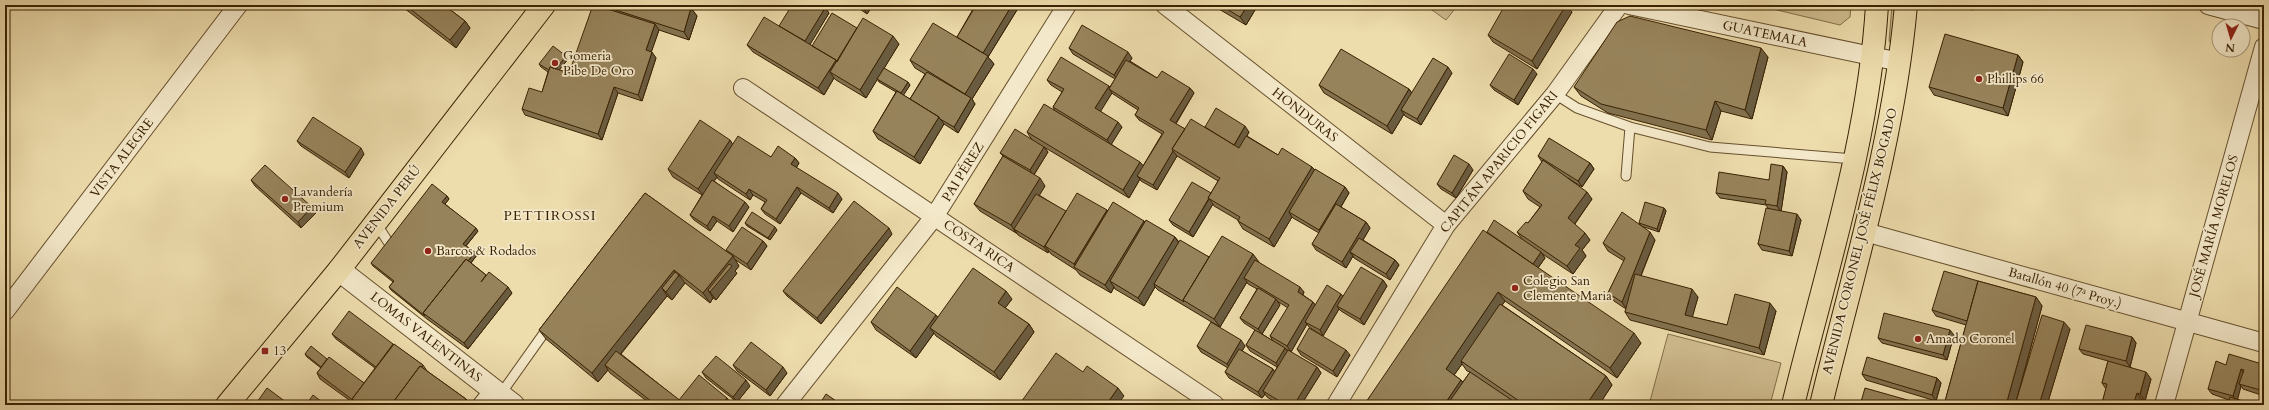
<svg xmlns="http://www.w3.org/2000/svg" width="2269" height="410" font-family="Cardo,serif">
<rect width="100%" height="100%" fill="#eddcac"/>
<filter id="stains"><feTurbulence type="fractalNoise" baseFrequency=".005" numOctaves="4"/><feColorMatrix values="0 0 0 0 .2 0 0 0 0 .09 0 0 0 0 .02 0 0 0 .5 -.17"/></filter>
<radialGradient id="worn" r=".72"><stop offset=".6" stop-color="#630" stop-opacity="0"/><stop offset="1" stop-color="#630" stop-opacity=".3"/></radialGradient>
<path fill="#cfbc8f" stroke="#846f49" d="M1425,5H1458L1446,20Z
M1756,5H1851L1850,17L1840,25Z
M1892,5H1899L1891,44L1889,41Z
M1668,334L1781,363L1770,405H1649Z"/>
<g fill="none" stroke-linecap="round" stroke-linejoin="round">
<g stroke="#67502d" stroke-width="11">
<path id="service" d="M1555,94L1577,108L1630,127L1710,147L1854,159
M1626,176L1630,127
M376,223L390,245
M500,395L549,326"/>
</g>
<g stroke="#67502d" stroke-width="20">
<path id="minor" d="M1165,5L1446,225
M1629,5L1900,62
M2208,5L2264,20
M743,88L1215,405
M1865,232L2264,343
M5,311L238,5
M482,405L494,390
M785,405L934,217L1067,5
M1336,405L1446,225L1555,94L1619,5
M2164,405L2264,47"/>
</g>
<g stroke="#67502d" stroke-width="24">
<path id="tertiary" d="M339,270L513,405"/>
</g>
<g stroke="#3a2203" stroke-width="24">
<path id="primary" d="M227,405L339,270L544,5
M1793,405C1825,273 1869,141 1877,5
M1821,405C1853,272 1894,141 1906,5"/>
</g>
<use href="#service" stroke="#f3e8c9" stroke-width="9"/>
<use href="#minor" stroke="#f3e8c9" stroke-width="18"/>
<use href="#tertiary" stroke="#f3e8c9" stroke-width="22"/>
<use href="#primary" stroke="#eddcac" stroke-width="22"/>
</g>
<path fill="#82714e" stroke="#3a2203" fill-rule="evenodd" d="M400,5H444L465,21L470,28L456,48Z
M598,5H682L691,8L697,16L689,40L659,30L651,52L656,58L642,101L618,93L602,140L525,115L522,109L542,92L548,72L541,67L539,64L566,56L568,59L559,70L569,73L599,6Z
M854,5H873L867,14Z
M966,5H1020L988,57L994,64L972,99L975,104L958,133L944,124L920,164L878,139L873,131L896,92L879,82L877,79L866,98L836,80L834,78L824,95L753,52L747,45L779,26L825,8L829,13L810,44L812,46L857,28L899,44L881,73L910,85L903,95L910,99L925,74L915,68L910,60L957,37L973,9Z
M1212,5H1258L1246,25Z
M1954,5H1974L1973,10Z
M1572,12L1537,69L1493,42L1488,35Z
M1069,48L1132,58L1130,61L1157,78L1190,88L1194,93L1176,124L1185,129L1205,127L1249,132L1247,136L1278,155L1312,167L1315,170L1345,187L1349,193L1341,207L1366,222L1370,228L1363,240L1395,260L1399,265L1390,280L1354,258L1353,256L1346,268L1316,250L1312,244L1319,233L1293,218L1292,217L1274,247L1243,229L1238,221V220L1214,206L1213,204L1193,237L1173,225L1169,220L1211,193L1218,181L1177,156L1157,190L1141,181L1140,179L1129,198L1044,147L1048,152L1034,175L1045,186L1039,195L1066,212L1107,210L1108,212L1144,221L1145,222L1175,237L1179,242L1209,257L1258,262L1304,292L1303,295L1313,302L1315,305L1343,296L1383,280L1387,286L1364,325L1341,311L1339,309L1323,336L1309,327L1307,324L1291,352L1286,349L1287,351L1317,367L1321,373L1301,405H1280L1267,397L1265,394L1262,398L1229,378L1225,372L1228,368L1201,352L1197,346H1245L1242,351L1273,369L1275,372L1277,367L1250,351L1246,345L1255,330L1244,323L1240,318L1257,289L1248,284L1247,282L1220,327L1158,290L1155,287L1144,306L1115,289L1114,287L1111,293L1080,275L1076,270L1051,254L1049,251L1048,253L1018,235L1017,233H1016L980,211L974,204L1003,156L1000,153L1032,140L1027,132L1055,111L1053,107L1062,92L1051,85L1047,80L1110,87L1115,79L1073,54ZM1112,93L1113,94L1138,110L1135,115L1139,120L1162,134L1143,166L1111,144L1122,127L1100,111ZM1277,301L1288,308L1270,336L1273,341L1262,334L1280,305Z
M2018,55L2023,62L2008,116L1934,95L1929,87Z
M1768,57L1752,119L1721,111L1712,140L1608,113L1581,96L1574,87Z
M1452,73L1421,125L1405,116L1404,114L1392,134L1324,93L1319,85L1409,89L1412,93Z
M1537,74L1518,105L1494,90L1490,85Z
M730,140L733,145L771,157L795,158L799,163L796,168L842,199L833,213L801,193L780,224L765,214L761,209L765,202L753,195L750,200L718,179L717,177L714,181L749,207L733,232L717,221L710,231L694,220L690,215L702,195L673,177L668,169Z
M297,141L364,154L349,178L301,146Z
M1538,156L1590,163L1594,169L1582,187L1568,178L1592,199L1575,224L1590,240L1582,250L1586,256L1573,274L1541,253L1545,258L1538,268L1641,343L1617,378L1505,301L1502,305L1606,376L1612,385L1599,405H1364L1488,233L1487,232L1522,239L1517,232L1528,223L1540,207L1528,199L1523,191L1542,162ZM1462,364L1467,371L1470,372L1463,382L1461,380L1454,375Z
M1783,166L1787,172L1781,211L1801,220L1792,256L1762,250L1758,244L1768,208L1766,205L1720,198L1716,193L1769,180Z
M1473,170L1456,198L1441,189L1437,184Z
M251,180L316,213L301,228L255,186Z
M645,193L728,253L726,250L763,241L767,246L751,270L734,259L739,266L735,271L737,273L716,300L713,298L710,303L685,283L672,300L667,296L621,354L679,400L731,403L730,405H652L610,373L608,370L598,382L546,339L539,330Z
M447,196L449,199L445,204L478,231L466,246L477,255L471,263L486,275L512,293L468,349L427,319L391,290L389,287L393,282L373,266L371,263Z
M1664,208L1666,211L1659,232L1641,226L1655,240L1641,276L1698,297L1692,317L1727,325L1776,311L1764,355L1630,320L1625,312L1626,309L1614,301L1608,293L1624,261L1608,251L1603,243L1641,226L1639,223Z
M745,223L777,230L770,240L747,226Z
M892,234L821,324L787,296L783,291Z
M1978,281L2036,297L2042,306L2022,381L2070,329L2047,405H1944L1966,325L1936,316L1932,310Z
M1012,299L1005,308L1029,324L1034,332L1000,380L936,336L934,333L916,358L876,330L871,322L938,317Z
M332,334L393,344L423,365L427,371L466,399L470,405H356L320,379L317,373L321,368L307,357L305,354L327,359L364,383L375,368L336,339Z
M1954,335L1947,360L1882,343L1878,338Z
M2132,337L2136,343L2130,367L2151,379L2145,401L2142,400L2141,405H2097L2102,403L2106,389L2102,383L2108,361L2083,354L2079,349Z
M1297,349L1350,355L1337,377L1301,355Z
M2262,364L2264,367V396L2243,389L2241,386L2237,399L2229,400L2212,394L2208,389L2226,365Z
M733,365L787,373L770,396L737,371Z
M702,372L750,386L737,402L706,378Z
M1862,374L1937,378L1941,383L1936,401L1866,380Z"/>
<path fill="#6a5c40" stroke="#3a2203" d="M862,5H873L867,14L862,6Z
M1012,5H1020L988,57L994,64L972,99L975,104L958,133L954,127L970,100L965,94L982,54Z
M1248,5H1258L1246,25L1240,17Z
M1566,5H1567L1572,12L1537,69L1532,61Z
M1969,5H1974L1973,10Z
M691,8L697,16L689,40L684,32Z
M825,8L829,13L808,48L804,42Z
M465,21L470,28L456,48L450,40Z
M655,24L659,30L650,56L646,50Z
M893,36L899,44L866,98L860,90Z
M1761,48L1768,57L1752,119L1745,110Z
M652,52L656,58L642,101L638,95Z
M1128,52L1132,58L1118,81L1114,75Z
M2018,55L2023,62L2008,116L2003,108Z
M566,56L568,59L557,73L555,70Z
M836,60L837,62L830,72L834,78L824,95L818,88Z
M1448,67L1452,73L1421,125L1417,119Z
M1533,69L1537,74L1518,105L1514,100Z
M908,82L910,85L903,96L901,93Z
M1109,86L1112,91L1109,89L1112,93L1099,114L1095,108Z
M614,87L618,93L602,140L598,134Z
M1190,88L1194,93L1174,126L1170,120Z
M1409,89L1414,97L1401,110L1404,114L1392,134L1387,126Z
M1715,101L1721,111L1712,140L1706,130Z
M939,117L944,124L920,164L914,157Z
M1118,122L1122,127L1111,145L1107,140Z
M1245,126L1249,132L1238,151L1234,146Z
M730,140L735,148L714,173L717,177L704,196L698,189Z
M1044,147L1048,152L1033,176L1030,170Z
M361,148L364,154L349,178L345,172Z
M1173,151L1177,156L1157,190L1153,185Z
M795,158L799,163L795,170L791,164Z
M1140,162L1146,169L1137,176L1140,179L1129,198L1123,190Z
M1590,163L1594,169L1582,187L1578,181Z
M1469,164L1473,170L1456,198L1452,193Z
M1783,166L1787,172L1781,212L1777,206Z
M1312,167L1318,174L1289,212L1292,217L1274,247L1269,239Z
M1040,178L1045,186L1018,231L1014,229L1017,233H1016L1011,225Z
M797,187L801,193L780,224L776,219Z
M1345,187L1349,193L1323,236L1319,230Z
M749,189L753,195L750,200L746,194Z
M1587,192L1592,199L1573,226L1568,218Z
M838,193L842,199L833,213L829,208Z
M447,196L449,199L444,205L442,202Z
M1209,199L1213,204L1193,237L1189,232Z
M745,202L749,207L733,232L729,226Z
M312,207L316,213L301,228L298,222Z
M1664,208L1666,211L1659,232L1657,229Z
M1107,210L1112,218L1078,269L1074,264Z
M1066,211L1069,217L1045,246L1049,251L1048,253L1044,247Z
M1797,214L1801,220L1792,256L1789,251Z
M713,216L717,221L710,231L707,226Z
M1144,221L1149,229L1110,281L1114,287L1111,293L1105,285Z
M1366,222L1370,228L1354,255L1350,252L1353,256L1346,268L1342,262Z
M775,227L777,230L770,240L768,238Z
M476,228L478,231L465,247L463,244Z
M889,228L892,234L821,324L817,318Z
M1650,232L1655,240L1627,310L1622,302Z
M1585,233L1590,240L1582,250L1586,256L1573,274L1567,266L1575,245Z
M1175,237L1180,245L1154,284L1155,287L1144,306L1138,298Z
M763,241L767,246L751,270L747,264Z
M475,252L477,255L429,317L426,315Z
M1541,252L1545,258L1537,269L1533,264Z
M1253,254L1259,262L1244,278L1247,282L1220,327L1214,319Z
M733,256L739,266L735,271L737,273L716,300L710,292L708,290L713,298L710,303L703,293Z
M1395,260L1399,265L1390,280L1386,274Z
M674,270L678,277L679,275L685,283L672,300L666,292L662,288L667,296L609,368L605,365L608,370L598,382L592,373Z
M1383,280L1387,286L1364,325L1360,319Z
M508,287L512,293L468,349L464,343Z
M1300,287L1304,292L1301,298L1298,292Z
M1692,289L1698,297L1691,322L1685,315Z
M1006,291L1012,299L1003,311L998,303Z
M1498,292L1505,301L1463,363L1461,361L1462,364L1452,378L1446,369Z
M1341,294L1345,299L1337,306L1339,309L1323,336L1320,330Z
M2036,297L2042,306L2015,405H2006Z
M1276,299L1280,305L1262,334L1258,329Z
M1313,302L1317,307L1305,322L1307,324L1291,352L1287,346Z
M1770,303L1776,311L1764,355L1759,348Z
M936,315L941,322L930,328L934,333L916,358L910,351Z
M2064,322L2070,329L2047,405H2039Z
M1029,324L1034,332L1000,380L994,372Z
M1950,330L1954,335L1947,360L1943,355Z
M1634,333L1641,343L1617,378L1610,368Z
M2132,337L2136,343L2130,367L2126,361Z
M1241,340L1245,346L1231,370L1227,364Z
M1285,348L1289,353L1279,369L1276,363Z
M1346,350L1350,355L1337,377L1333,371Z
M2262,364L2264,367V376L2259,375Z
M783,367L787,373L770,396L766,390Z
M1317,367L1321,373L1301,405H1294Z
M1273,369L1276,374L1263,391L1265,394L1262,398L1258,392Z
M2241,369L2245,375L2239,384L2241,386L2237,402L2233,396Z
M2146,372L2151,379L2145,401L2140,394Z
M1606,376L1612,385L1599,405H1586Z
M1937,378L1941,383L1936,401L1932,395Z
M746,380L750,386L737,402L733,397Z
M1461,380L1468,389L1457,405H1444Z
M1118,388L1124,396L1117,405H1106Z
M2137,393L2142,400L2141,405H2133Z
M727,398L731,403L730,405H722Z
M466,399L470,405H462Z"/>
<path fill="#97835b" stroke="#3a2203" d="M405,5H444L465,21L450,40Z
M593,5H595L655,24L646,50L652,52L638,95L614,87L598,134L522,109L529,88L542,92L550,67L569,73Z
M600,5H682L691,8L684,32Z
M792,5H821L825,8L805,41L779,26Z
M972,5H1012L983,53L957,37L975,7Z
M1220,5H1248L1240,17Z
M1505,5H1566L1532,61L1488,35Z
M832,13L857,28L837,62L836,60L812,46Z
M1630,16L1761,48L1745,110L1715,101L1706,130L1601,104L1574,87L1617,22Z
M764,17L836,60L818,88L747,45Z
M863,18L893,36L860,90L830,72Z
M933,23L988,56L965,94L910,60Z
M1082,25L1128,52L1114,75L1069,48Z
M1945,34L2018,55L2003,108L1929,87Z
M553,46L566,56L556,69L550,67L549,70L539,64Z
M1341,49L1409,89L1387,126L1319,85Z
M1509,54L1533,69L1514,100L1490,85Z
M1061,57L1109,86L1095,108L1118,122L1107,140L1053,107L1064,89L1047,80Z
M1433,58L1448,67L1417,119L1401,110Z
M1126,60L1157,78L1162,71L1190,88L1170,120L1185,129L1172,149L1173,151L1153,185L1137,176L1164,132L1135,115L1139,108L1109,89Z
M884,68L908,82L901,93L877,79Z
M927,72L971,98L954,127L940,119L939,117L910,99Z
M897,91L939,117L914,157L873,131Z
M1044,104L1140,162L1123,190L1027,132Z
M1216,108L1245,126L1234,145L1205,127Z
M313,117L361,148L345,172L297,141Z
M1191,119L1239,148L1246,136L1278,155L1282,148L1312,167L1269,239L1238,221L1240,217L1208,198L1220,178L1172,149Z
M700,120L730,140L698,189L668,169Z
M1015,129L1044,147L1030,170L1000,153Z
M738,136L771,157L778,146L795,158L791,164L838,193L829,208L797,187L776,219L761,209L767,200L749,189L746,194L714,173Z
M1549,138L1590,163L1578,181L1538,156Z
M1454,155L1469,164L1452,193L1437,184Z
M1003,156L1040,178L1011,225L974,204Z
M1543,160L1587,192L1568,218L1585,233L1575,245L1580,248L1567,266L1517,232L1526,222L1528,223L1542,205L1523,191Z
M1771,164L1783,166L1777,206L1765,204L1766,200L1716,193L1719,172L1769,180Z
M265,165L312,207L298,222L251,180Z
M1315,169L1345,187L1319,230L1289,212Z
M712,180L745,202L729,226L713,216L707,226L690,215Z
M1192,182L1211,193L1208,198H1209L1189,232L1169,220Z
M432,184L447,196L442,202L476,228L463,244L475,252L468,261L466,259L423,313L425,316L389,287L394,281L371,263Z
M645,193L733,256L703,293L674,270L592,373L539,330Z
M1077,193L1107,210L1074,264L1045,246Z
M1036,194L1066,211L1044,247L1014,229Z
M854,201L889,228L817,318L783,291Z
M1113,202L1144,221L1105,285L1074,267Z
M1645,202L1664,208L1657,229L1639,223Z
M1336,204L1366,222L1342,262L1312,244Z
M1766,208L1797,214L1789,251L1758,244Z
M752,212L775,227L768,238L745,223Z
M1622,212L1650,232L1622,302L1608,293L1625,258L1603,243Z
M1146,220L1175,237L1138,298L1110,281Z
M1494,220L1541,252L1533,264L1487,232Z
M742,227L763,241L747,264L726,250Z
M1483,230L1634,333L1610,368L1498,292L1446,369L1461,380L1444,405H1364Z
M1222,236L1253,254L1214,319L1183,300Z
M1359,238L1395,260L1386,274L1350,252Z
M1180,240L1209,257L1183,300L1184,302L1154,284Z
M466,259L486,275L481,282L489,272L508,287L464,343L423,313Z
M1255,260L1300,287L1298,292L1313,302L1287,346L1270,336L1289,305L1244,278Z
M729,264L732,266L710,292L708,290Z
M1361,267L1383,280L1360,319L1337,306Z
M973,268L1006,291L998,303L1029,324L994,372L930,328Z
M1944,271L1978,281L1967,321L1932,310Z
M675,272L679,275L666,292L662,288Z
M1635,274L1692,289L1685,315L1727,325L1735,294L1770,303L1759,348L1625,312Z
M1978,281L2036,297L2006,405H1944Z
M1327,285L1341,294L1320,330L1305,322Z
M897,287L936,315L910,351L871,322Z
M1258,288L1276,299L1258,329L1240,318Z
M1500,304L1606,376L1586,405H1525L1461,361Z
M349,311L393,344L376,367L332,334Z
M1884,313L1950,330L1943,355L1878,338Z
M2042,315L2064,322L2039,405H2015Z
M1211,322L1241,340L1227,364L1197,346Z
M2086,325L2132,337L2126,361L2079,349Z
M1309,328L1346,350L1333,371L1297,349Z
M1255,330L1285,348L1276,363L1246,345Z
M751,342L783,367L766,390L733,365Z
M394,344L423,365L422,367L420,366L391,405H361L352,399Z
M311,346L327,359L321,367L305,354Z
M1239,349L1273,369L1258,392L1225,372Z
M1288,350L1317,367L1294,405H1286L1263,391Z
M616,351L686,405H656L605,365Z
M1056,353L1083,372L1087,366L1118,388L1106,405H1019Z
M2229,354L2262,364L2259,375L2264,376V391L2239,384L2244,370L2241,369L2233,396L2208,389L2216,361L2226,365Z
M716,356L746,380L733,397L702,372Z
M329,357L364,383L352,399L354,401L317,373Z
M1867,357L1937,378L1932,395L1862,374Z
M2108,361L2146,372L2140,394L2137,393L2133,405H2097L2098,402L2102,403L2107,384L2102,383Z
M420,366L466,399L462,405H391Z
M2264,369V376H2262Z
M1470,372L1519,405H1447Z
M699,375L727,398L722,405H686L679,400Z
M267,388L290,405H255Z
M1865,388L1925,405H1860Z
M826,394L842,405H819Z
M313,395L326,405H306Z
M2230,397L2256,405H2227Z"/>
<g fill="#8f2418" stroke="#f3e8c9" stroke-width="1.5">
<circle cx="555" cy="63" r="4"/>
<circle cx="1979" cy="79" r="4"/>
<circle cx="285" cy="199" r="4"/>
<circle cx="428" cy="251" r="4"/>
<circle cx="1515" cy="288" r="4"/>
<circle cx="1918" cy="339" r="4"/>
<rect x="261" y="347" width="8" height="8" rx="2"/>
</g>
<g text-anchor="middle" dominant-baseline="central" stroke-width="3.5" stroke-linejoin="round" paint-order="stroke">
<g font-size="13" fill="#3a2203" stroke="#f3e8c9">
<text transform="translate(1765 34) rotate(12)">GUATEMALA</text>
<text transform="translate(1305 115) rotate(38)">HONDURAS</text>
<text transform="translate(122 158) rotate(-53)">VISTA ALEGRE</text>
<text transform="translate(1499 162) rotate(-51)">CAPITÁN APARICIO FIGARI</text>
<text transform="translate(963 172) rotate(-58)">PAI PÉREZ</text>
<text transform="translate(387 207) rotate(-52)">AVENIDA PERÚ</text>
<text transform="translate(2214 226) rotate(-74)">JOSÉ MARÍA MORELOS</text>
<text transform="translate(1860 241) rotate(-76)">AVENIDA CORONEL JOSÉ FÉLIX BOGADO</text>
<text transform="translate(979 246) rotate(34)">COSTA RICA</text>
<text transform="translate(2065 288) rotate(16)">Batallón 40 (7ª Proy.)</text>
<text transform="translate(426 337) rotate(38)">LOMAS VALENTINAS</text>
</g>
<g font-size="13" fill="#3a2203" stroke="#f3e8c9" text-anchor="start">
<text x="563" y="56">Gomeria<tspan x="563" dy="15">Pibe De Oro</tspan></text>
<text x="1987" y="79">Phillips 66</text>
<text x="293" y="192">Lavandería<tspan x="293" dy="15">Premium</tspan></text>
<text x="436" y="251">Barcos &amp; Rodados</text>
<text x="1523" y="281">Colegio San<tspan x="1523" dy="15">Clemente Maria</tspan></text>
<text x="1926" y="339">Amado Coronel</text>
<text x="273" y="351">13</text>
</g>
<g font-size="14" letter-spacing="1" fill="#3a2203" stroke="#f3e8c9">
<text x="550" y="215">PETTIROSSI</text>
</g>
</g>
<rect width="2269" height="410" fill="none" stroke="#eddcac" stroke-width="20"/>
<rect x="6" y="6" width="2257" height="398" fill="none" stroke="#3a2203" stroke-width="2"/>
<rect x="10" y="10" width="2249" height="390" fill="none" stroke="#3a2203"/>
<g transform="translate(2231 38) rotate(185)"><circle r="19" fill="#f3e8c9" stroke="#a9997a"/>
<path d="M0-3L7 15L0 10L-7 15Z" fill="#8f2418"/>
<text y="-6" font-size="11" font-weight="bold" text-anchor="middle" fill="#3a2203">N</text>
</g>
<rect width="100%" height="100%" filter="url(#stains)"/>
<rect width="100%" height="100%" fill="url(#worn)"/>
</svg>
